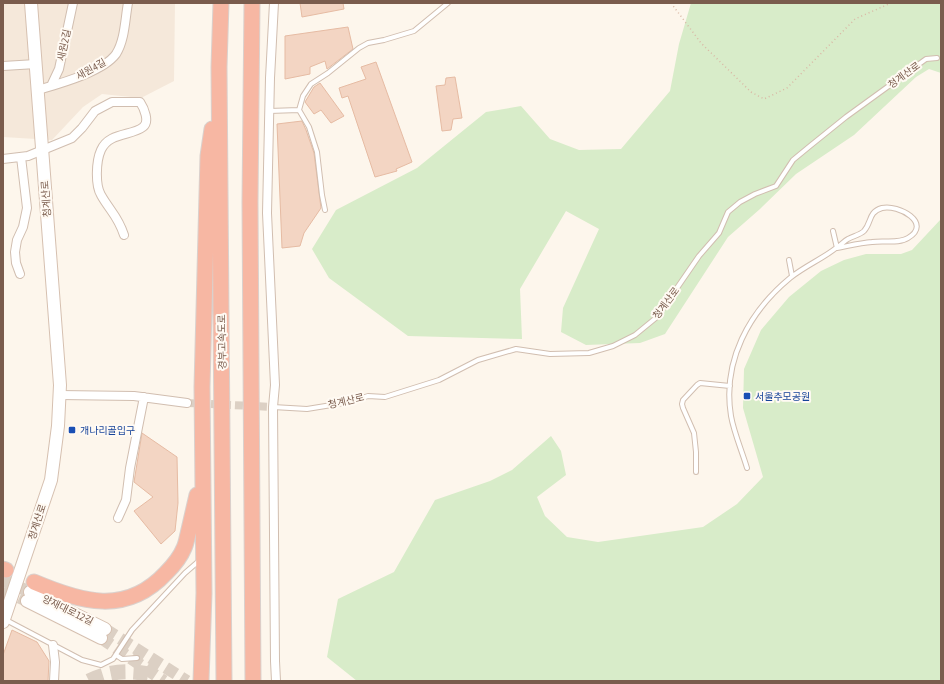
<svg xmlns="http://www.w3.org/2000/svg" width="944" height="684" font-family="'Asap Condensed','Noto Sans KR',sans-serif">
<rect width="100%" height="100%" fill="#fdf6ec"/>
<path fill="#f5e8da" d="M3,3H175L174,81L141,98L102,94L83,107L52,140L3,137Z"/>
<path fill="#d8ecc9" d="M691,3H941V73L929,69L916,77L854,135L796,174L760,209L728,237L665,334L640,343L586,345L561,332L563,308L599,229L566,211L520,289L522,339L408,336L329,278L312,249L336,210L417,168L486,112L521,106L550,139L579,150L621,149L670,91L679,44Z
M941,219V681H357L327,657L338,599L394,572L435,500L490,481L512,470L551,436L561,451L566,475L537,497L545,516L567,537L598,542L703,527L737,504L763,477L743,408L744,369L761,330L789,297L821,271L844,260L866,254H901L912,250Z"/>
<path fill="#f3d5c3" stroke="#e6bba3" d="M300,3H343L344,9L302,17Z
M348,27L353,49L327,69L325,61L310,67V74L285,79V36Z
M376,62L412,162L396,169L397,171L375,177L348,96L342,98L339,88L366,79L361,67Z
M455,77L462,118L453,119L451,130L442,131L436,86L445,85L446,78Z
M320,83L344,116L331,123L321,110L314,114L305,102L314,87Z
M302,121L306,130L314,153L321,208L304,233L300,246L282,248L277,124Z
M142,433L177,457L178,503L175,531L161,544L134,511L153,497L134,482Z
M12,630L37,642L49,661L48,681H3V655Z"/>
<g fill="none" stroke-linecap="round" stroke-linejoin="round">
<path stroke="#dcd0c4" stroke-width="8" stroke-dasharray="8 4" stroke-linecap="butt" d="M187,403L273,407"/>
<path stroke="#dcd0c4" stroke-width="12" stroke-dasharray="12 6" stroke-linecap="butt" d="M3,580L30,592
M3,590L27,601
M105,629L187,681
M101,638L164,681"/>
<path stroke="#dcd0c4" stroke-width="15" stroke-dasharray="15 8" stroke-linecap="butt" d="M89,681C111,670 130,670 154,675"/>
<g stroke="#d1beb0" stroke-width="6">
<path id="service" d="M299,110L309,127L317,152L322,195L325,210
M269,111L299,110L303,96L311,84L328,73L359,48L368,43L384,40L414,31L448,3
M833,231L837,248
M789,260L792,276
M273,407L307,409L350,402L368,396L385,397L439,380L478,360L516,349L550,354L589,353L613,346L635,335L657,317L699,256L719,233L728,212L740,202L755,194L776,186L793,160L810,146L846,117L926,59L937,58
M747,468C742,451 734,433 731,416C722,361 749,312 790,278C805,266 822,259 836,248C840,246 844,241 848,239C853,236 860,235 864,231C872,222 868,212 882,208C898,204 933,223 908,238C899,244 883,240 872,242C860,243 848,246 837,248
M696,472V452L694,433L683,408L682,404L683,400L697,385L700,383L730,386
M6,620L82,660L101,665L113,659L132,630L185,573L200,560
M116,655L122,659L137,658"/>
</g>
<g stroke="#d1beb0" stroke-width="10">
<path id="minor" d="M274,3L270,78L267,213L275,385L273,407L275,661L276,681
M3,66L36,64
M51,86L59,69L73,3
M38,90C58,84 103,72 116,54C125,40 125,19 128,3
M3,159L28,156L72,138L82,128L95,111L112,102H140C144,108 150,122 143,127C132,136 109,132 101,150C96,161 95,185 101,195C110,211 118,216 124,235
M20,274L16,263L15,252L17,240L23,227L27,208L21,157
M60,395L134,396L187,403
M118,518L126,500L130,468L144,397
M53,645L55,662L54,681"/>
</g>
<g stroke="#d6c0b0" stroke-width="14">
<path id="secondary" d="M30,592L105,629
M27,601L101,638
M3,622L51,480L58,426L60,385L31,3"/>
</g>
<g stroke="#dad1cd" stroke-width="17">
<path id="motorway" d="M221,3L219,67L224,681
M252,3L250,202L253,681
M3,569L6,570
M34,582C81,602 126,616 166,573C173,566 180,558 184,548C186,544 187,538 188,534C191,521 194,508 197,495
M201,681L204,593L202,387L208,156L212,129"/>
</g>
<path stroke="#d9b8a5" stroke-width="1.5" stroke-dasharray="1 3" stroke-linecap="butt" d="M671,3L701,43L751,92L764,99L787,88L855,19L891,3"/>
<use href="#service" stroke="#fff" stroke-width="4"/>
<use href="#minor" stroke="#fff" stroke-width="8"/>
<use href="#secondary" stroke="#fff" stroke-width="12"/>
<use href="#motorway" stroke="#f7b7a3" stroke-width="15"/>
</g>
<g fill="#1a4fb4" stroke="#fffaf3" stroke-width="1.5">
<rect x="743" y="392" width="8" height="8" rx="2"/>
<rect x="68" y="426" width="8" height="8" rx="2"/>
</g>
<g text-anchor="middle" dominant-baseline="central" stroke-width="4" stroke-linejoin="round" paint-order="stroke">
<g font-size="10" fill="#7a5c4d" stroke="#fffaf3">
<text transform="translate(64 45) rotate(-78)">새원2길</text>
<text transform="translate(91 69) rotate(-29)">새원4길</text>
<text transform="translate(904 75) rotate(-36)">청계산로</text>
<text transform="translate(46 199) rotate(-94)">청계산로</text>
<text transform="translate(666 303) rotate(-53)">청계산로</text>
<text transform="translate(222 342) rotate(-91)">경부고속도로</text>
<text transform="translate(346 401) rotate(-13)">청계산로</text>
<text transform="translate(37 522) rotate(-72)">청계산로</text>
<text transform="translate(68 610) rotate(26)">양재대로12길</text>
</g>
<g font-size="10" fill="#164399" stroke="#fffaf3" text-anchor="start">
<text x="755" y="396">서울추모공원</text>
<text x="80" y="430">개나리골입구</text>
</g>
</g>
<rect width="944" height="684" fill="none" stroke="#7a5c4d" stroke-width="8"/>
</svg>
